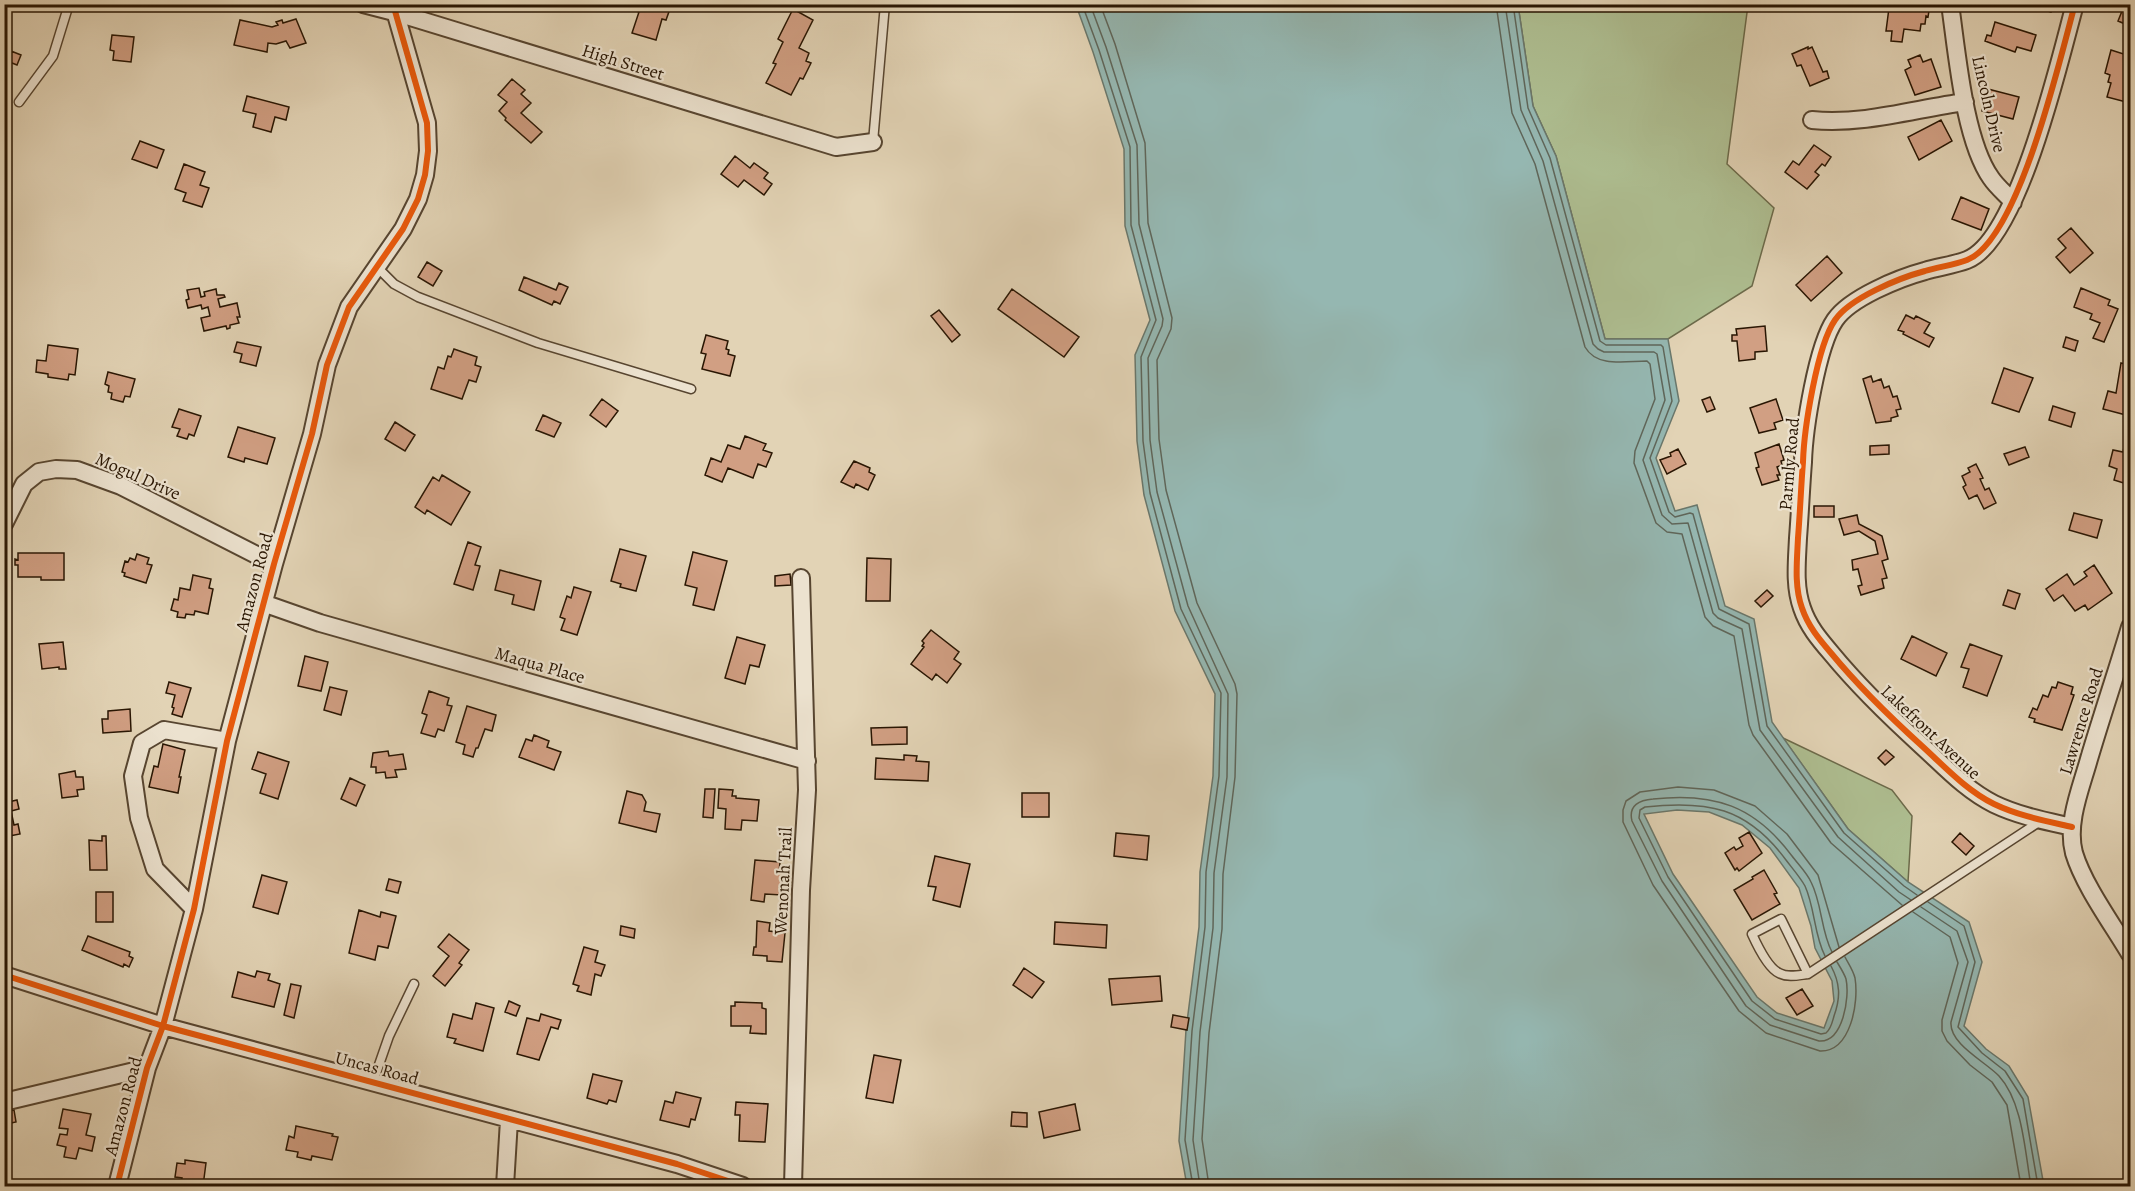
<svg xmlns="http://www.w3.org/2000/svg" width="2135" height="1191" font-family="Alegreya,serif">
<rect width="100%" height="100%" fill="#e2d3b5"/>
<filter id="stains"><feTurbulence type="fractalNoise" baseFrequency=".00333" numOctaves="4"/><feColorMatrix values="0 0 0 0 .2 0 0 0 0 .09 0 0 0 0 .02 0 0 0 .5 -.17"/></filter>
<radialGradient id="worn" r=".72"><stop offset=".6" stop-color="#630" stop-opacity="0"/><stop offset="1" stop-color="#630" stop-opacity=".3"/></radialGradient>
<path fill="#aebe91" stroke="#6c6a4a" stroke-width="1.5" d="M1518,5H1748L1727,164L1774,208L1752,286L1668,339H1605L1556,156L1533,106Z
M1783,738L1892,790L1912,816L1908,882L1848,829Z"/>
<path fill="#95b7b1" stroke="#6a776b" stroke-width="1.5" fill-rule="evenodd" d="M1076,5H1518L1533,106L1556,156L1605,339H1668L1679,401L1656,458L1675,511L1697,505L1725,606L1754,619L1772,722L1848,829L1908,882L1969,922L1982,962L1964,1026L1986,1049L2009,1066L2028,1097L2044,1186H1187L1179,1141L1186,1030L1199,927L1200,872L1213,776L1215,694L1175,611L1144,495L1137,441L1135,355L1150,320L1125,226L1124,149L1093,52ZM1677,810L1709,812L1742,825L1770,848L1799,888L1811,926L1815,948L1832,981L1834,1001L1824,1028L1777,1013L1757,997L1673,874L1644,814Z"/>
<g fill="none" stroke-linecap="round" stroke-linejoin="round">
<path stroke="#5f665a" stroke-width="1.5" d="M1082,4L1099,50L1130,147L1131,225L1156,320L1141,357L1143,441L1150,493L1181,609L1221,693L1219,776L1206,872L1205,927L1192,1031L1185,1140L1193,1186
M1090,4L1106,47L1137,145L1139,224L1163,319L1162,326L1148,358L1150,440L1157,492L1188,606L1228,694L1227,777L1214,873L1213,928L1200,1032L1193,1140L1200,1186
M1100,4L1115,44L1145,143L1148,223L1172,318L1171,329L1157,360L1159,439L1166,490L1197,603L1235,684L1237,694L1235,777L1223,874L1222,929L1209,1033L1202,1139L1209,1186
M1496,4L1512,113L1535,164L1585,347C1597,368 1626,361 1647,361L1650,364L1655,399L1635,451L1634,463L1656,523L1667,532L1682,534L1705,617L1713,626L1734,636L1749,725L1753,735L1831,843L1902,905
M1505,4L1521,110L1543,161L1593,344L1598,349L1604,352H1654L1657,354L1665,400L1643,460L1662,515L1672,524L1688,523L1713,613L1718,618L1742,629L1760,730L1838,837L1899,892L1911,900
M1513,4L1528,108L1550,158L1600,341L1606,345H1661L1663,347L1672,401L1650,458L1669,512L1675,517L1690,513L1693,514L1719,609L1749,624L1767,726L1844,833L1904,886L1917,895
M1928,902L1964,926L1975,962L1958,1027L1982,1053L2005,1071L2023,1099L2038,1186
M1921,907L1957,931L1968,962L1951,1022C1949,1044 1986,1062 1999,1076C2023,1102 2025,1153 2031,1186
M1913,912L1950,937L1958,963L1942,1020V1031L1947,1041L1970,1065L1992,1082L2007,1105L2021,1186
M1839,947L1818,875L1787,834L1755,806L1714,790L1678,787L1640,792L1626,801L1623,810V822L1653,885L1739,1011L1766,1033L1820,1051C1851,1052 1859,1002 1855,978C1853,970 1848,963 1845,957
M1832,952C1821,932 1822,903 1811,882C1807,873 1798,864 1792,856C1755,806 1714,792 1653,799C1640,800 1628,805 1632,821L1662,881L1746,1006L1770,1025L1819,1041C1843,1043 1850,997 1846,979C1844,973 1840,967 1837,962
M1825,956C1814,935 1815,908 1805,886C1800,877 1792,868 1786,860C1747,807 1707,800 1645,807L1640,810L1639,818L1668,877L1752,1001L1775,1019L1821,1034L1826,1033C1831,1029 1832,1023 1834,1016C1841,997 1840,983 1831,966"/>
</g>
<path fill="#d19f83" stroke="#291603" stroke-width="1.5" d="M618,4H667L671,6L666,20L662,19L656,40L632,33L639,12Z
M1903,4H1930L1928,17L1926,16L1925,24H1921L1920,31L1904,29L1902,42L1891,41L1892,31H1886L1889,8L1903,9Z
M2025,4H2054L2051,12Z
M2120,4H2130V26L2118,21L2122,11L2118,9Z
M793,9L813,20L799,48L809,53L806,61L811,63L803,79L800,78L791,95L766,83L776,64L773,63L783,42L778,39Z
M296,19L306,43L290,48L286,41L276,44L268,43L267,52L234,45L240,20L272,27L278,25L276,22L282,20L283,23Z
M1995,22L2036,35L2031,51L2017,47L2015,52L1985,41L1987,35L1991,36Z
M112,35L134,37L131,62L113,60L114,51L110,50Z
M1808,47V49L1812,47L1823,72L1827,71L1829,78L1810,86L1801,65L1797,66L1792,54Z
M2111,50L2130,56V103L2107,97L2111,83L2108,82L2110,75L2105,73Z
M11,51L21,55L17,65L7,61Z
M1920,55L1923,62L1931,59L1941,87L1915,95L1905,70L1911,67L1908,60Z
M512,79L525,90L521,94L531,103L521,113L542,132L531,143L505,120L506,118L499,111L507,102L498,95Z
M1988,89L2019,97L2013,119L1982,111Z
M247,96L289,107L286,120L275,117L271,132L253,127L256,114L243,111Z
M1941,120L1952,141L1919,160L1908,137Z
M140,141L164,150L157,168L132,159Z
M1814,145L1831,157L1825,166L1822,164L1815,172L1819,175L1807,189L1785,172L1793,161L1799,165Z
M735,156L750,168L754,163L768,173L764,178L772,184L764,195L744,180L738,187L721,174Z
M184,164L205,172L200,185L209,188L202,207L183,201L186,193L175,189Z
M1961,197L1989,209L1981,230L1952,219Z
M2071,228L2093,253L2070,273L2056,257L2066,248L2058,239Z
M1827,256L1842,273L1811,301L1796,285Z
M427,262L442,271L433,286L418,277Z
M524,277L556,290L559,283L568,287L560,304L554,301L552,305L519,290Z
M199,288L201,297L205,296L204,292L216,289L217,295H224L225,297L218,299L220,307L237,303L240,317H237L239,323L230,325V328L227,329L226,326L204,331L201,318L210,316L208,307L202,309L201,305L188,308L186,300L189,299L187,290Z
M2081,288L2110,300L2108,305L2118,309L2104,342L2093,338L2100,323L2090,319L2092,314L2074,307Z
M1012,289L1079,337L1064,357L998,309Z
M939,310L960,335L952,342L931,316Z
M1906,315L1914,319L1916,316L1930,323L1924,333L1934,338L1929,347L1903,334L1904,332L1898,330Z
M1765,326L1767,351L1755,352V359L1739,361L1737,341H1732V335H1737L1736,329Z
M706,335L728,341L726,349L729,350L728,354L735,356L730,376L702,369L706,354L701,353Z
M2066,337L2078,341L2075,351L2063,347Z
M237,342L261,347L256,366L240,362L242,354L234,352Z
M48,345L78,349L75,375L69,374L68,380L48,377V374L36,372L37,360L46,361Z
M454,349L477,357L475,365L481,367L476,382L469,380L462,399L431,389L438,367L444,369L448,356L451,357Z
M2121,363L2130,365V399L2126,415L2103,409L2108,391L2116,393Z
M2004,368L2033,378L2019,412L1992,403Z
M108,372L135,379L130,397L125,396L123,402L111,399L112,393L108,392L109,386L105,384Z
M1871,376L1873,382L1881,379L1884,388L1889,386L1893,397L1897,396L1901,409L1896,410L1898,416L1891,418V421L1876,423L1863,379Z
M1710,397L1715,409L1707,412L1702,400Z
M602,399L618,411L606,427L590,415Z
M1776,399L1783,420L1774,423L1776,429L1759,433L1750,408Z
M2053,406L2075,413L2071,427L2049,420Z
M179,409L201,416L194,436L189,434L187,439L177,436L180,429L172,427Z
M543,415L561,423L554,437L536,430Z
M395,422L415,435L405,451L385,439Z
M238,427L275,438L267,464L245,458L244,462L228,457Z
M745,436L766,444L763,450L772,453L766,467L758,464L753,478L728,468L722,482L705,475L711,458L721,462L728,445L740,449Z
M1779,444L1784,460L1781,461L1782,465L1777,467L1780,475H1777L1779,480L1762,485L1756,468L1759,467L1755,453Z
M1889,445V454L1870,455V446Z
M2025,447L2029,457L2009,465L2004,454Z
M2124,447L2130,449V485L2114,480L2117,469L2109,466L2113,450L2123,452Z
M1678,449L1686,464L1667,474L1660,460L1671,456L1670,453Z
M854,461L870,468L869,472L875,475L868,490L856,484L854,488L841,482Z
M1976,464L1983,478L1980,479L1985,490L1989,488L1996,503L1984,509L1977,495L1969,499L1963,487L1966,485L1962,476L1970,472L1968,468Z
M442,475L470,492L451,525L427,510L425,514L415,507L433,477L439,481Z
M1814,506H1834V517H1814Z
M2074,513L2102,520L2097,538L2069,530Z
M1857,515L1859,524L1882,536L1888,559L1882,561L1887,578L1882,579L1884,588L1861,595L1858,586L1862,585L1858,569L1853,570L1852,560L1878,554L1875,541L1859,531L1844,535L1839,519Z
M468,542L481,547L475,565L480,566L473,590L454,584Z
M620,549L646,556L636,591L620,587L621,584L611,581Z
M693,552L727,561L714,610L693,605L697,588L685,585Z
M18,553H64V580H41V577H18V565H15V559L18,560Z
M137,554L149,558L147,564L152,565L146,583L124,576L125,573L122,572L125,561L128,562L130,558L135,560Z
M867,558L891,559L890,601H866Z
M2094,565L2112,593L2088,610L2085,605L2075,611L2063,595L2054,601L2046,589L2067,574L2074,585L2087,576L2084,572Z
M500,570L541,581L534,610L512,604L514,595L495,590Z
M790,574L791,585L775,586V576Z
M193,575L211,579L209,588L213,589L208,614L195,611L194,615L186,614L185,618L177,617L178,612L171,610L174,599L178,600L180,588L190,590Z
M574,587L591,592L577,635L561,630L565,619L560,617L567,596L571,598Z
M1767,590L1773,596L1761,607L1755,601Z
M2008,590L2020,594L2015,609L2003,605Z
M931,630L959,652L954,659L961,664L947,683L936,674L932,680L911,664L924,647L922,646L924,643L922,641Z
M1912,636L1947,653L1936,676L1901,659Z
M737,637L765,645L759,667L750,665L745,684L725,678Z
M63,642L66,669H59V667L42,669L39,644Z
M1970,644L2002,656L1987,696L1963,687L1969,669L1961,667Z
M305,656L328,662L321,691L298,686Z
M169,682L191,688L182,717L172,714L174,708L172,707L175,695L166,693Z
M2058,682L2073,687L2071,694L2074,695L2062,730L2034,722L2035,719L2029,717L2033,708L2037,710L2043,695L2048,697L2052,687L2056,688Z
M330,687L347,691L341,715L324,710Z
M429,691L449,698L447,705L452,706L444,731L438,729L435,737L421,733L427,715L422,713Z
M467,706L496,715L492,731L485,729L478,748H476L473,757L463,754L465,745L456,742Z
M8,709L10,737L4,738V710Z
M130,709L131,731L103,733L102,719H108V711Z
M907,727V744L872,745L871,728Z
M534,735L549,741L547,747L561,752L554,770L519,757L526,739L532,741Z
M163,744L185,750L179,777H181L178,793L149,787L154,766L158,767Z
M1886,750L1894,757L1885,765L1878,758Z
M388,751L389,756L403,754L406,769L395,770L397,777L386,778L385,772L376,773V767H371L373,753Z
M258,752L289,762L278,799L260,793L266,774L252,769Z
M904,755L917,756L916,761L929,762L928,781L875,779L876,758L904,760Z
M75,771L76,777H83L84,789L77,790L78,796L62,798L59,774Z
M350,778L365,785L356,806L341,799Z
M705,789H715L713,818L703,817Z
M719,789L733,790L732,796H736V798L759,800L757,821L742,820L741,830L725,829L726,809L718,808Z
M627,791L642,795L646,802L644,811L660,814L656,832L619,823Z
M1022,793H1049V817H1022Z
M17,800L19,809L11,811L14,825L18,824L20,834L4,837V803Z
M1749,832L1762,853L1739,871L1737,868L1735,870L1725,853L1734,847L1736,850L1743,846L1739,838Z
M1116,833L1149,836L1147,860L1114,856Z
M1960,833L1974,846L1966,855L1952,842Z
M102,836H106L107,870H90L89,840L102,841Z
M935,856L970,864L960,907L933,900L936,887L928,886Z
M755,860L780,862L779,873H784L782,895L765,894L764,902L751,900Z
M1764,870L1777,893L1774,894L1780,904L1752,920L1734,890L1753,879L1752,877Z
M262,875L287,882L278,914L253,907Z
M389,879L401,882L398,893L386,890Z
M96,892H113V922H96Z
M359,910L380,917L381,912L396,916L388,948L378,946L375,960L349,953Z
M757,921L770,923L769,931L785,933L782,962L767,961V956L753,955L754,947H756Z
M1055,922L1107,925L1106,948L1054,944Z
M621,926L635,929L634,938L620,935Z
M449,934L469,950L459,963L462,965L445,986L433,976L449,956L438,947Z
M88,936L130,952L129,956L133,958L129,967L124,964L123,967L82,950Z
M584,947L598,951L595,962L605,965L601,976L595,974L591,995L577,991L579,986L573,984Z
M1024,968L1044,982L1032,998L1013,985Z
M257,971L270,974L268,980L280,984L274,1007L232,997L238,972L255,977Z
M1160,976L1162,1001L1112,1005L1109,979Z
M291,984L301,986L294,1018L284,1015Z
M1802,989L1813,1006L1797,1015L1786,998Z
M509,1001L520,1006L516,1016L505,1012Z
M735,1002L762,1003V1008L766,1009V1034L750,1033L751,1026H731V1006H735Z
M476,1003L494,1008L483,1051L454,1043L456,1039L447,1037L453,1014L472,1019Z
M541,1014L561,1020L558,1029L551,1027L539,1060L517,1054L527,1018L539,1021Z
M1173,1015L1189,1018L1187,1030L1171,1027Z
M874,1055L901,1060L893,1103L866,1098Z
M593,1074L622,1081L616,1102L609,1100L607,1104L587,1098Z
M676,1092L701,1098L695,1120L691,1119L689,1127L660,1120L665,1101L673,1103Z
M736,1102L768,1104L765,1142L739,1141L740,1115H735Z
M1075,1104L1080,1130L1044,1138L1039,1112Z
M63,1109L91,1114L86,1135L95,1137L92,1151L79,1148L76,1159L64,1157L66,1147L57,1145L60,1134L67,1135L68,1129L59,1128Z
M14,1110L16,1122L6,1124L4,1112Z
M1012,1112L1027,1113V1127L1011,1126Z
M296,1126L333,1134L332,1136L338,1137L332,1160L312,1156L311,1160L297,1157L298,1152L286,1150L289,1136L294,1138Z
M185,1160L206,1163L203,1186L181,1183L182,1178L175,1177L177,1163L185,1164Z"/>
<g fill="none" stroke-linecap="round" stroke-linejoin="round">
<g stroke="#574530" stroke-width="11">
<path id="lane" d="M19,102L53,56L69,4
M873,142L885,4
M377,267L394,284L418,297L538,343L691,389
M1808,974L1781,919L1752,934C1757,945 1768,968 1779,973C1788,978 1799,975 1808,974L2042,820
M373,1082L389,1036L414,984"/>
</g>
<g stroke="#574530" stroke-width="20">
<path id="street" d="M363,4L394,12L836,147L873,142
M1950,4C1957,52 1964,140 1991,178C1997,187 2006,194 2013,202
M1812,120C1864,125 1914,109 1965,102
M4,524L24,484L39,472L56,469L77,470L121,486L274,564
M263,603L320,623L807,761
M2130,627C2117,671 2102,715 2089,759C2081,788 2066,823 2074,853C2084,886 2113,925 2130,954
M2072,827C2046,821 2019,816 1994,804C1966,790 1945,767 1922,746C1890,717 1859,687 1831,653C1819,639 1808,626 1802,608C1794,586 1797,561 1798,538C1800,513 1801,487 1803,462C1804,429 1817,346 1835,320C1850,298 1899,278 1925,271C1938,267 1954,265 1967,260C2019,240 2060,58 2075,4
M194,909L155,869L139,818L133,776L142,743L164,730L227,741
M4,975L163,1026L677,1164L743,1186
M4,1102L147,1068
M117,1186L147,1068L163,1026L194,909L227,741L274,564L312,434L327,365L349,307L403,229L418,199L425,175L428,151L427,123L393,4
M505,1186L509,1120
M793,1186L801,890L807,790L801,578"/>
</g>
<use href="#lane" stroke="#ece2cf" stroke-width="8"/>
<use href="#street" stroke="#ece2cf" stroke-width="16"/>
<g stroke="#ece2cf" stroke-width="10">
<path id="cycleway" d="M2072,827C2046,821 2019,816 1994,804C1966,790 1945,767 1922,746C1890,717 1859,687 1831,653C1819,639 1808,626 1802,608C1794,586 1797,561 1798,538C1800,513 1801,487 1803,462C1804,429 1817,346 1835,320C1850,298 1899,278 1925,271C1938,267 1954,265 1967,260C2019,240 2060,58 2075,4
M4,975L163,1026L677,1164L743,1186
M117,1186L147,1068L163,1026L194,909L227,741L274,564L312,434L327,365L349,307L403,229L418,199L425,175L428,151L427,123L393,4"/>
</g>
<use href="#cycleway" stroke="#e8590c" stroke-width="6"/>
</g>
<g text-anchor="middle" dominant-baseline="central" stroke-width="4.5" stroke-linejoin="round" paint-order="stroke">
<g font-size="18" fill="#291603" stroke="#ece2cf">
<text transform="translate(623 62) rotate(17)">High Street</text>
<text transform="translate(1989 104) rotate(77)">Lincoln Drive</text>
<text transform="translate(1789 464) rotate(-85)">Parmly Road</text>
<text transform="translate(138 476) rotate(24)">Mogul Drive</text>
<text transform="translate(254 582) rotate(-75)">Amazon Road</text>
<text transform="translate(540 665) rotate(16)">Maqua Place</text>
<text transform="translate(2081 721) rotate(-73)">Lawrence Road</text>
<text transform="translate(1931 732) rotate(43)">Lakefront Avenue</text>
<text transform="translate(783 881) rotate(-87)">Wenonah Trail</text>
<text transform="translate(377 1068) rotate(15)">Uncas Road</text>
<text transform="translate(123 1106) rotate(-75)">Amazon Road</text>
</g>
</g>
<rect width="2135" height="1191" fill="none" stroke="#e2d3b5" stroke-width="24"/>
<rect x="6" y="6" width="2123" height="1179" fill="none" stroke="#291603" stroke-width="3"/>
<rect x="12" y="12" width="2111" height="1167" fill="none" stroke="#291603" stroke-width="1.5"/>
<rect width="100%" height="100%" filter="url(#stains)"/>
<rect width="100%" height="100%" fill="url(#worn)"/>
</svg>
